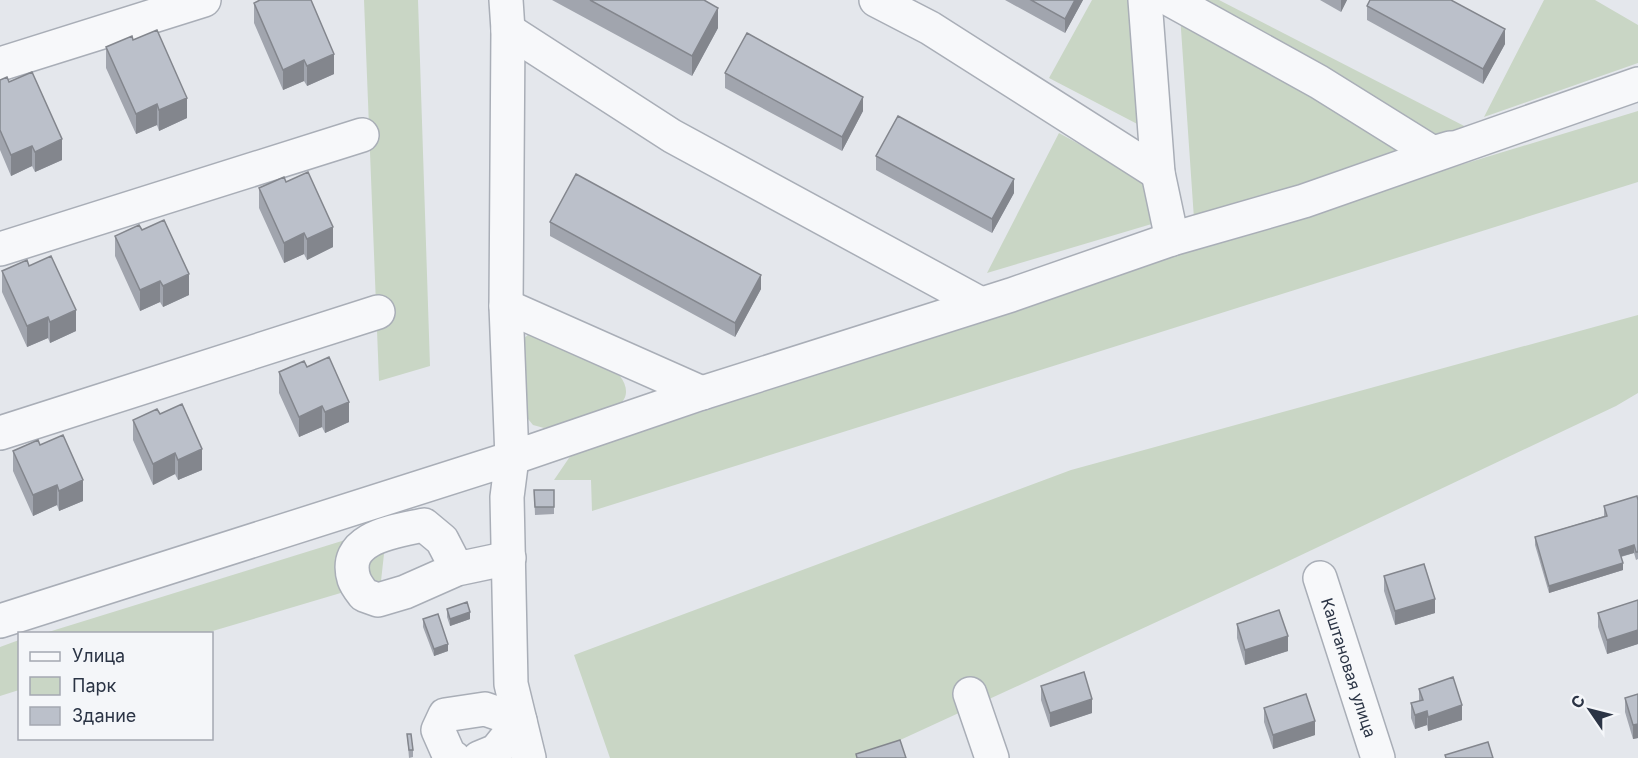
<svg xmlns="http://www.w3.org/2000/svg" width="1638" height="758" font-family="Inter,sans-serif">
<rect width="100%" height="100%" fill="#e4e7ec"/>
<path fill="#c9d6c5" d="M364,0H418L430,366L379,381Z
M1092,0H1129L1145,128L1049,78Z
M1179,0H1219L1472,130L1194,219Z
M1544,0H1595L1638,25V63L1484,117Z
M1638,111V182L592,511L591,480H554L571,455L1319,208Z
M1059,133L1157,187L1155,223L987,273Z
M1638,315V393L1616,406L1278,566L861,758H610L574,655L1071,470Z
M530,333L549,335L620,376C626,384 629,394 622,402C613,412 559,424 544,428L533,425L524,414L522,340Z
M387,527L381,581L206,633L42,634Z
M19,640V690L0,696V647Z"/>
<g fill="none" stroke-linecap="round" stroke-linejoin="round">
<g stroke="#a9aeb7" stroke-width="36">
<g id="minor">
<path d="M506,0L508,30L506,306L512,458L702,393L1011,295L1172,239L1304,201L1638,84"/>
<path d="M876,0L930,28L1158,173"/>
<path d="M1145,0L1158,173L1172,239"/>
<path d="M1171,0L1319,82L1433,153L1450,148"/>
<path d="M508,30L672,136L981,304"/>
<path d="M0,64L204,0"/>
<path d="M0,249L362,135"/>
<path d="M506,306L702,393"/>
<path d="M0,433L378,312"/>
<path d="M457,569L405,592L378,600L364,595C361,591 356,585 354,579C341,537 397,531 424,525L442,540L457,569L509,558"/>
<path id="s1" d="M1320,578L1378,758"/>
<path d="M0,621L512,458L507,497L511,684L529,758"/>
<path d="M970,694L992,758"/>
<path d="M454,758L449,755L438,730L445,715L485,709L520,721L496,751L479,758"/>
</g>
</g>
<use href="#minor" stroke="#f7f8fa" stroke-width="33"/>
</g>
<path fill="#a1a5ae" d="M552,0H704L718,28L692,76Z
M1005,0H1083L1065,33Z
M1320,0H1347L1341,12Z
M254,3L334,74L307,86L304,81L283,90L254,23Z
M1367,6L1505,44L1483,84L1367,20Z
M133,40L187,118L159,131L157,125L136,134L106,68V47Z
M725,73L863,111L842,151L725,88Z
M0,80L9,82L62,160L35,172L32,166L11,176L0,150Z
M876,156L1014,193L992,233L876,170Z
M286,182L333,247L307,260L304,254L284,263L259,208V188Z
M550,222L761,289L735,337L550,236Z
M142,230L189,295L163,307L160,302L140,311L115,256V236Z
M29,266L76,331L50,343L48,338L27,347L2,292V271Z
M307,367L349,422L325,433L322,427L299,437L279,393V372Z
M160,414L202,470L178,480L175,474L153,485L133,440V420Z
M40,445L83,501L59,511L57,505L33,516L13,471V451Z
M534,490H554V514L535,515Z
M1638,500V559L1636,560L1634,553L1621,557L1623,570L1549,593L1535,545V537L1604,516V506Z
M1384,576L1435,613L1395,625L1384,591Z
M1638,600V644L1607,654L1598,627V613Z
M447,609L470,619L450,626L447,617Z
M423,619L448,651L434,656L423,627Z
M1237,624L1288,651L1245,665L1237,638Z
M1041,686L1092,713L1050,727L1041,700Z
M1419,689L1462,720L1428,731L1427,725L1415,729L1411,718V703L1419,701Z
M1638,694V738L1633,739L1625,712V698Z
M1264,708L1315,735L1273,749L1264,722Z
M407,734L413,750V757L409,758Z"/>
<path fill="#83868d" d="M1075,0H1083L1065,33V19Z
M1341,0H1347L1341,12Z
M718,8V28L692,76V56Z
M1505,29V44L1483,84V69Z
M334,54V74L307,86V66Z
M304,60V81L283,90V70Z
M863,97V111L842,151V137Z
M187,98V118L159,131V110Z
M157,104V125L136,134V114Z
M62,139V160L35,172V152Z
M32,146V166L11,176V155Z
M1014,179V193L992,233V219Z
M333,227V247L307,260V239Z
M304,233V254L284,263V243Z
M189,274V295L163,307V286Z
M761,275V289L735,337V323Z
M160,281V302L140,311V290Z
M76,310V331L50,343V322Z
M48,317V338L27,347V326Z
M349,402V422L325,433V412Z
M322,406V427L299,437V417Z
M202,449V470L178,480V460Z
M175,453V474L153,485V464Z
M83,480V501L59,511V491Z
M57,485V505L33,516V495Z
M1634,545V553L1619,557V550Z
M1623,563V570L1549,593V586Z
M1435,599V613L1395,625V611Z
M470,612V619L450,626V619Z
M1638,630V644L1607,654V640Z
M1288,636V651L1245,665V650Z
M448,644V651L434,656V649Z
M1092,699V713L1050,727V713Z
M1462,705V720L1428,731V717Z
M1427,711V725L1415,729V715Z
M1315,721V735L1273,749V735Z
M1638,724V738L1633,739V725Z"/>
<path fill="#bbc0ca" stroke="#83868d" stroke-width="1.5" d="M260,0H311L334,54L307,66L304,60L283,70L254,3Z
M590,0H704L718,8L692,56Z
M1031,0H1075L1065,19Z
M1370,0H1451L1505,29L1483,69L1367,6Z
M157,30L187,98L159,110L157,104L136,114L106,47L132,36L133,40Z
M747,33L863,97L842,137L725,73Z
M32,72L62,139L35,152L32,146L11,155L0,130V80L7,77L9,82Z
M898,116L1014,179L992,219L876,156Z
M308,172L333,227L307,239L304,233L284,243L259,188L284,177L286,182Z
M576,174L761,275L735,323L550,222Z
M164,220L189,274L163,286L160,281L140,290L115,236L139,225L142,230Z
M51,256L76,310L50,322L48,317L27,326L2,271L27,260L29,266Z
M329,357L349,402L325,412L322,406L299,417L279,372L304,361L307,367Z
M182,404L202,449L178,460L175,453L153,464L133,420L157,409L160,414Z
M63,435L83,480L59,491L57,485L33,495L13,451L38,440L40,445Z
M534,490H554V507H535Z
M1637,496L1638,500V552H1636L1634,545L1619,550L1623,563L1549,586L1535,537L1607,516L1604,506Z
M1424,564L1435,599L1395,611L1384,576Z
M1638,600V630L1607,640L1598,613Z
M467,602L470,612L450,619L447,609Z
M1279,610L1288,636L1245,650L1237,624Z
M438,614L448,644L434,649L423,619Z
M1084,672L1092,699L1050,713L1041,686Z
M1453,677L1462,705L1428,717L1427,711L1415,715L1411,703L1423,700L1419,689Z
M1306,694L1315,721L1273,735L1264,708Z
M1638,694V724L1633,725L1625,698Z
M407,734H411L413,750H409Z
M900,740L906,758H857L856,754Z
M1488,742L1493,758H1446L1445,755Z"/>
<g text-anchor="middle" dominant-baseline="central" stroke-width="4.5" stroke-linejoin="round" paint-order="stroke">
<g font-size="16" fill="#2b3445" stroke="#f4f6f9">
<text stroke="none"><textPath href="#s1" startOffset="94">Каштановая улица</textPath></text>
</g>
</g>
<rect x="18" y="632" width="195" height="108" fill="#f4f6f9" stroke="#a4a8b1" stroke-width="1.5"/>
<rect x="30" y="652" width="30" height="9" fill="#f7f8fa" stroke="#a4a8b1" stroke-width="1.5"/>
<text x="72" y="662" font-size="18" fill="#2b3445">Улица</text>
<rect x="30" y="677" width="30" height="18" fill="#c9d6c5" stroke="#a4a8b1" stroke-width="1.5"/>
<text x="72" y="692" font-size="18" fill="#2b3445">Парк</text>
<rect x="30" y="707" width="30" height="18" fill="#bbc0ca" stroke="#a4a8b1" stroke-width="1.5"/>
<text x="72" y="722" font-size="18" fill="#2b3445">Здание</text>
<g transform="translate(1590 710) rotate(305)" stroke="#f4f6f9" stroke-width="4.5" paint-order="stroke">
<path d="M0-4.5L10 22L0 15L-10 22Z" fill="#2b3445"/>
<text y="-9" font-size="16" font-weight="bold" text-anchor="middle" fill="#2b3445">С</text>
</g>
</svg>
